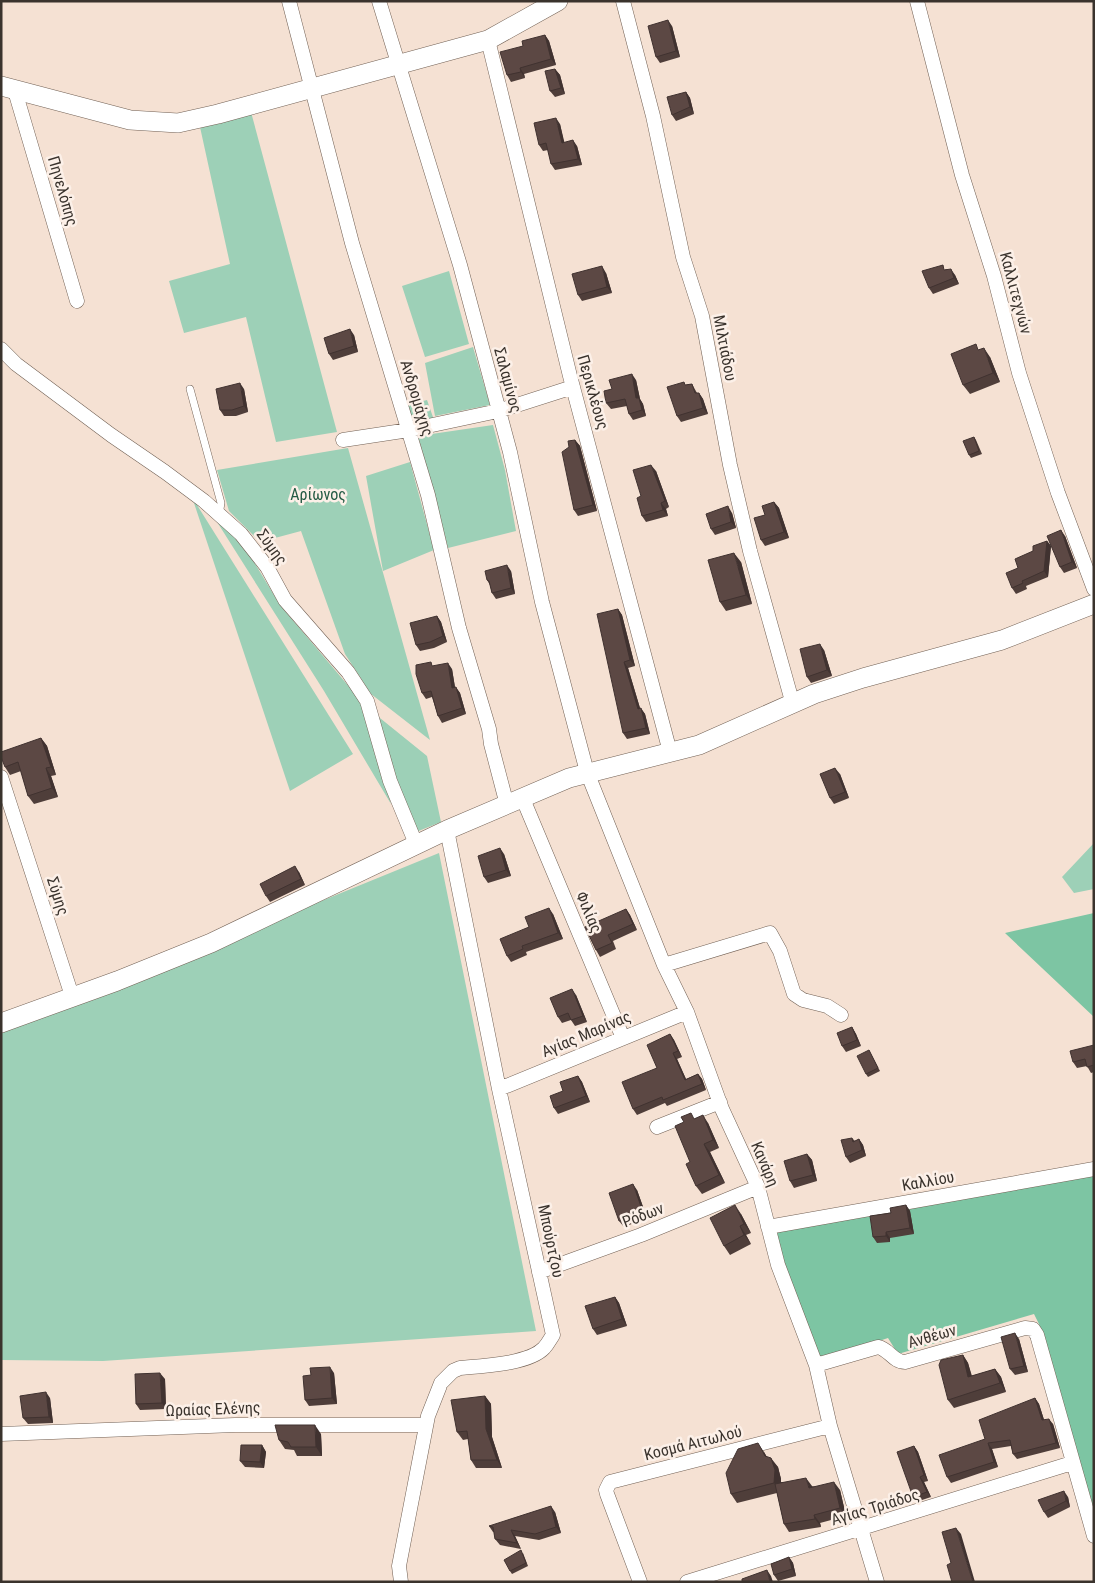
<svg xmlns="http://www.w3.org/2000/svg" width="1095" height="1583" font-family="'Roboto Condensed',sans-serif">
<rect width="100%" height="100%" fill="#f5e1d3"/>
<path fill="#9dd0b7" d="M251,112L337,432L276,442L246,317L184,333L169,281L230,264L200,127Z
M449,271L469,344L425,357L402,286Z
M473,347L490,405L435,416L425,363Z
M427,400L434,420L412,424L407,405Z
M493,425L505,470L516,531L448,548L418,436Z
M348,448L430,740L371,694L345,654L301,531L260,542L229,511L217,470Z
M410,462L434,550L383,571L366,476Z
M192,497L353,754L290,791Z
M212,514L248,552L280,605L362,702L391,804L324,691Z
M375,714L427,756L441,822L416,832L392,773Z
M1094,843V889L1074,893L1062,877Z
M439,853L536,1331L103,1361L1,1360V1032Z"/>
<path fill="#7dc5a3" d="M1094,913V1017L1005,933Z
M1094,1173V1520L1039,1324L1034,1314L898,1354L888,1338L815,1362L774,1231Z"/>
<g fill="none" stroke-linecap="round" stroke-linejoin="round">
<g stroke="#726155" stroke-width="8">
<path id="lane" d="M190,389L221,503L219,515"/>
</g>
<g stroke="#726155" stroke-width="15">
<path id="street" d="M289,1L352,243L428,495L459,628L489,729L491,744L507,805
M379,1L460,265L510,452L542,602L587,772L664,965L687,1012L722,1109L758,1187L778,1265L816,1365L830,1426L877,1582
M623,1L653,116L683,257L702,316L730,465L750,551L792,701
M917,1L962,175L994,276L1019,373L1058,493L1094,589
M488,40L570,376L670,752
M15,91L77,301
M1,349L16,364L111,435L165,472L204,501L241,534L267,567L285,600L348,672L367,701L390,781L416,844
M343,440L409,430L498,411L573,387
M1,777L72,996
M523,799L623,1038
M664,965L770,933L780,951L794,994L803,1000L827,1006L841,1015
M499,1089L687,1012
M657,1127L720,1102
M768,1227L1094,1169
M539,1272L641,1235L758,1187
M816,1365L878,1347C889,1349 893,1362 905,1362L1025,1328L1033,1329L1037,1335L1094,1536
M1,1434L235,1425H426
M401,1582L399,1566L428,1416L441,1383L453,1371L460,1368C482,1366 529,1364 544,1348C548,1344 550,1339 553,1335L499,1089L447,830
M640,1582L607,1494L606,1490L610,1482L830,1426
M687,1582L1072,1463"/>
</g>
<g stroke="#726155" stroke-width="20">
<path id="secondary" d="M1,86L130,120L178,123L218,114L488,40L558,1
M1,1023L117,981L211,943L447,830L569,778L699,745L814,694L863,678L1002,640L1094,604"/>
</g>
<use href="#lane" stroke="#fff" stroke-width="7"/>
<use href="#street" stroke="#fff" stroke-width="14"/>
<use href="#secondary" stroke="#fff" stroke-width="19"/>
</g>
<path fill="#4f3e3a" d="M672,26L680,57L660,63L656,57Z
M545,35L549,41L556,65L524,74L525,78L511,82L507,75L523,46Z
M555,69L560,75L565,94L555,97L550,91Z
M686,92L690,98L694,114L676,121L672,115Z
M560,124L564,143L577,146L582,165L555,170L551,164L548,150L543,151L539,145Z
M946,269L955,275L959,284L933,294L929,288Z
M606,273L612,293L582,301L578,295Z
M354,335L358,352L333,360L329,354Z
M990,357L1000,382L970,394L963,385Z
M636,380L640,399L643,404L646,416L633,420L629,414L627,406L611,409L606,403L612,389Z
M692,384L697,393H699L703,399L708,414L681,422L677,416L686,385Z
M244,389L248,412L236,416H224L220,410Z
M974,437L976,440L982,454L971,458L969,455Z
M575,440L580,446L597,511L578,516L574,510Z
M656,471L669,507L666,509L668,516L646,522L642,516L641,496Z
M774,502L779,508L789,538L765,546L761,540L765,515Z
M732,513L736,528L715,535L711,529Z
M1065,536L1077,568L1064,573L1060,567Z
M1047,541L1051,546L1048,577L1026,586L1027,589L1016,594L1012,588L1018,568L1033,551Z
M741,562L752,604L726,611L720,602Z
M511,571L515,594L496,599L492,593L490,585L487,580Z
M618,609L622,615L635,666L628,668L640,708L645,714L650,734L627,739L623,733Z
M437,616L441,622L447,642L434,648L420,651L416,645Z
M824,650L832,676L811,683L807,677Z
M433,666L452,669L455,687L460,693L466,714L442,723L438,716L432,697L426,699L422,693Z
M41,738L47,746L56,775L51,776L58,797L34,804L28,796L21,771L10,775L5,767Z
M840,774L849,798L834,804L830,798Z
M504,854L511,876L488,883L484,877Z
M299,872L305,885L270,902L266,896Z
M626,909L630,915L637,930L613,941L616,949L600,957L596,950Z
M553,914L563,939L526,952L527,955L511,962L507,956L529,927Z
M576,995L587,1022L575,1026L571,1020L562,1023L558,1017Z
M852,1027L856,1034L861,1046L846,1052L842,1046Z
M670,1034L674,1040L682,1057L677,1059L686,1079L698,1074L702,1079L706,1090L667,1106L665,1103L637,1115L633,1109L657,1068Z
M1094,1045V1072L1091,1073L1087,1066L1077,1068L1073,1062Z
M869,1050L880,1071L868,1077L866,1074Z
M578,1076L582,1082L590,1102L558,1114L554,1108L563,1091Z
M695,1118L708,1123L719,1148L710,1152L725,1183L702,1194L696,1186L690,1162Z
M852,1138L855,1141L859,1139L863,1145L866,1156L850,1163L846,1157Z
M807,1154L812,1160L817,1181L794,1188L790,1181Z
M637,1190L647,1218L624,1227L619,1221Z
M906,1205L910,1211L914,1234L890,1238V1242L877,1243L873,1237L891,1213Z
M741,1214L751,1233L746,1235L751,1244L730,1255L724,1246Z
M615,1297L619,1303L627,1326L597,1335L593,1329Z
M1019,1339L1028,1372L1015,1375L1010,1369Z
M963,1355L968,1363L972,1376L995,1369L1001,1377L1006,1392L954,1408L948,1400Z
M334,1373L337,1404L309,1406L305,1400L311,1375Z
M165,1379L166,1409L140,1410L136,1404Z
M485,1396L491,1404L492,1437L502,1468H476L471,1460L468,1439L463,1440L457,1432Z
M50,1398L53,1423L28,1424L23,1418Z
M1035,1398L1039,1404L1044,1420L1053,1424L1060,1448L1017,1459L1013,1454L1011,1446L992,1449L998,1467L951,1483L947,1477L985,1439Z
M321,1434L322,1456H297L294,1450L285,1449L279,1440Z
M262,1445L266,1452L264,1468L245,1467L240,1461Z
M914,1446L918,1452L928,1481L924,1482L931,1497L916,1502L913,1497Z
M764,1452L767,1457L778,1467L781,1479V1482L840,1490L846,1516L820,1523L821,1527L789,1532L784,1524L777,1493L737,1503L731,1494Z
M1068,1497L1070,1507L1048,1518L1044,1512Z
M555,1512L561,1533L539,1540L515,1536L521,1549L500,1545L495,1539L494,1532H493L489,1526Z
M523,1553L528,1566L512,1574L510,1571Z
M789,1557L793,1563L796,1576L778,1581L774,1575Z"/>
<path fill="#403230" d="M668,20L672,26L680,57L676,51Z
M545,35L549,41L556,65L551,59Z
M520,68L524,74L525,78L521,72Z
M555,69L560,75L565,94L561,88Z
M686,92L690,98L694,114L690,107Z
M556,118L560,124L566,149L562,143Z
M573,140L577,146L582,165L578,159Z
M602,266L606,273L612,293L607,287Z
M951,269L955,275L959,284L954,278Z
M350,329L354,335L358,352L354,346Z
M984,348L990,357L1000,382L993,373Z
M632,374L636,380L640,399L643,404L646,416L642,410L636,398Z
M240,383L244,389L248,412L244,406Z
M699,393L703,399L708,414L703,408Z
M575,440L580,446L597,511L593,505Z
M651,465L656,471L669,507L665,501Z
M774,502L779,508L789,538L784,532Z
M661,503L666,509L668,516L663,510Z
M728,506L732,513L736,528L731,522Z
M1061,530L1065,536L1077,568L1072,562Z
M1047,541L1051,546L1048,577L1044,571Z
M734,553L741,562L752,604L746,595Z
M507,565L511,571L515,594L511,588Z
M618,609L622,615L635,666L630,660Z
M437,616L441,622L447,642L443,636Z
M820,644L824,650L832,676L827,670Z
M624,662L628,668L642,715L638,709Z
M448,663L452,669L456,694L452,688Z
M456,687L460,693L466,714L462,708Z
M641,708L645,714L650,734L646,728Z
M41,738L47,746L56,775L51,767Z
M46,768L51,776L58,797L52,788Z
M835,768L840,774L849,798L845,792Z
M500,848L504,854L511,876L506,870Z
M295,866L299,872L305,885L301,879Z
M549,908L553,914L563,939L558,933Z
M626,909L630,915L637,930L633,924Z
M572,989L576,995L587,1022L583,1016Z
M852,1027L856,1034L861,1046L857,1040Z
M670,1034L674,1040L682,1057L678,1051Z
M673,1053L677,1059L689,1086L685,1080Z
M698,1074L702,1079L706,1090L702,1084Z
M578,1076L582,1082L590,1102L586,1096Z
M703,1115L708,1123L719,1148L713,1140Z
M859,1139L863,1145L866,1156L862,1150Z
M704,1144L710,1152L725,1183L719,1175Z
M807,1154L812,1160L817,1181L813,1175Z
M633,1184L637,1190L647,1218L643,1212Z
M735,1205L741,1214L751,1233L744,1224Z
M906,1205L910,1211L914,1234L910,1228Z
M740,1226L746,1235L751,1244L744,1235Z
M886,1232L890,1238V1242L886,1236Z
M615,1297L619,1303L627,1326L622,1319Z
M1015,1333L1019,1339L1028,1372L1024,1366Z
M963,1355L968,1363L974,1386L968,1377Z
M330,1367L334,1373L337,1404L332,1398Z
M995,1369L1001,1377L1006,1392L1000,1383Z
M160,1373L165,1379L166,1409L162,1403Z
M46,1392L50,1398L53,1423L49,1417Z
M485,1396L491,1404L492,1437L502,1468L497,1460L486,1429Z
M1035,1398L1039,1404L1046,1426L1042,1420Z
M1049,1419L1053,1424L1060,1448L1056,1443Z
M315,1425L321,1434L322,1456L316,1447Z
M758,1443L764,1452L771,1465L765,1456Z
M988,1443L992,1449L998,1467L994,1462Z
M262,1445L266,1452L264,1468L260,1462Z
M914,1446L918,1452L928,1481L924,1475Z
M771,1458L778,1467L781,1479V1492L774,1483Z
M920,1477L924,1482L931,1497L927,1492Z
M806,1478L812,1486L814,1496L809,1488Z
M834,1482L840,1490L846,1516L840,1508Z
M1064,1491L1068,1497L1070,1507L1066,1501Z
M551,1506L555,1512L561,1533L556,1527Z
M814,1515L820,1523L821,1527L815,1519Z
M956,1528L961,1534L975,1582H973Z
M511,1530L515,1536L521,1549L517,1543Z
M789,1557L793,1563L796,1576L792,1569Z
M767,1570L771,1576L773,1582H770Z"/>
<path fill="#5c4844" stroke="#403230" d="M668,20L676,51L656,57L648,26Z
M545,35L551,59L520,68L521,72L507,75L500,52L523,46L522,41Z
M555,69L561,88L550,91L545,71Z
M686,92L690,107L672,115L667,97Z
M556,118L562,143L573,140L578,159L551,164L546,143L539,145L534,123Z
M943,265L944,270L951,269L954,278L929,288L922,271Z
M602,266L607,287L578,295L572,274Z
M350,329L354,346L329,354L324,338Z
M976,344L978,350L984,348L993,373L963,385L951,354Z
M632,374L636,398H639L642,410L629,414L625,399L606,403L604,391L612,389L609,380Z
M684,382L685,385L692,384L695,393H699L703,408L677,416L667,387Z
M240,383L244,406L232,410H220L216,389Z
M974,437L979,451L969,455L963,441Z
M575,440L593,505L574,510L562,452L569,447L568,441Z
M651,465L665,501L661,503L663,510L642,516L637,498L641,496L633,470Z
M774,502L784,532L761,540L754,518L765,515L762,506Z
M728,506L731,522L711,529L706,514Z
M1061,530L1072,562L1060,567L1047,536Z
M1047,541L1044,571L1022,581L1023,583L1012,588L1006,573L1018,568L1015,559L1033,551V546Z
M734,553L746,595L720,602L708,560Z
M507,565L511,588L492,593L489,581L487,580L485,571Z
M618,609L630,660L624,662L638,709L641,708L646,728L623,733L597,614Z
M437,616L443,636L430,642L416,645L410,623Z
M820,644L827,670L807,677L800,649Z
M431,662L432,666L448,663L452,688L456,687L462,708L438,716L431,691L422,693L416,674V665Z
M41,738L51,767L46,768L52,788L28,796L18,762L5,767L1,757V752Z
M835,768L845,792L830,798L820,774Z
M500,848L506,870L484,877L478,856Z
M295,866L301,879L266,896L260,884Z
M549,908L558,933L522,946L523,949L507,956L500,939L529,927L525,917Z
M626,909L633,924L608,935L612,943L596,950L585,927Z
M572,989L583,1016L571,1020L568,1013L558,1017L550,998Z
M852,1027L857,1040L842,1046L837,1033Z
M670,1034L678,1051L673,1053L685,1080L698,1074L702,1084L663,1100L662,1097L633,1109L622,1082L657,1068L647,1045Z
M1094,1045V1065L1087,1067L1085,1059L1073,1062L1070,1051Z
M869,1050L878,1068L866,1074L857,1056Z
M578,1076L586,1096L554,1108L550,1096L563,1091L560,1082Z
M691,1113L694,1119L703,1115L713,1140L704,1144L719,1175L696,1186L686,1164L690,1162L675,1126L684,1122L681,1117Z
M852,1138L853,1142L859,1139L862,1150L846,1157L841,1140Z
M807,1154L813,1175L790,1181L784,1161Z
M633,1184L643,1212L619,1221L609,1193Z
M735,1205L744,1224L740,1226L744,1235L724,1246L710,1218Z
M906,1205L910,1228L886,1232V1236L873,1237L870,1216L891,1213L890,1208Z
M615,1297L622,1319L593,1329L585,1306Z
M1015,1333L1024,1366L1010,1369L1001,1337Z
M963,1355L968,1377L995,1369L1000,1383L948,1400L939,1365L941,1360Z
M330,1367L332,1398L305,1400L303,1376L311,1375L310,1368Z
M160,1373L162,1403L136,1404L135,1374Z
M46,1392L49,1417L23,1418L20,1396Z
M485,1396L486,1429L497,1460H471L467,1431L457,1432L451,1400Z
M1035,1398L1042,1420L1049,1419L1056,1443L1013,1454L1010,1440L988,1443L994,1462L947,1477L939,1455L985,1439L979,1420Z
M275,1425H315L316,1447H291L288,1442L279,1440Z
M758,1443L765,1456L771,1458L775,1470L774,1483L731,1494L726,1473L738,1449Z
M241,1445H262L260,1462L240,1461Z
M914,1446L924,1475L920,1477L927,1492L913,1497L897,1452Z
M806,1478L809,1488L834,1482L840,1508L814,1515L815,1519L784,1524L775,1484Z
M1064,1491L1066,1501L1044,1512L1038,1500Z
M551,1506L556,1527L535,1534L511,1530L517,1543L495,1539L493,1527L489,1526Z
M956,1528L973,1582H952L947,1565L951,1563L942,1532Z
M521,1550L526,1563L510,1571L504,1560Z
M789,1557L792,1569L774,1575L771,1564Z
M767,1570L770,1582H742V1579Z"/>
<g text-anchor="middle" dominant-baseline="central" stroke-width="5" stroke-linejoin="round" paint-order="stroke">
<g font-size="16" fill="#3a332d" stroke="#fcf0e8">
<text transform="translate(63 191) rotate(74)">Πηνελόπης</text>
<text transform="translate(1016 293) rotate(75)">Καλλιτεχνών</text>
<text transform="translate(725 348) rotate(79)">Μιλτιάδου</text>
<text transform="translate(508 380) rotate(75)">Σαλαμίνος</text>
<text transform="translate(593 392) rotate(74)">Περικλέους</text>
<text transform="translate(417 398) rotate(73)">Ανδρομάχης</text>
<text transform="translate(272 547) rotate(54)">Σύμης</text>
<text transform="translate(58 896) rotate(72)">Σύμης</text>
<text transform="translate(589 912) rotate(67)">Φιλίας</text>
<text transform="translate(586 1034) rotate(-23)">Αγίας Μαρίνας</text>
<text transform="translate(765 1164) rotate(67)">Κανάρη</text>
<text transform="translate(928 1181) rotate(-10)">Καλλίου</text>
<text transform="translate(643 1215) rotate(-21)">Ρόδων</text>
<text transform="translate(551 1241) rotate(78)">Μπούρτζου</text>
<text transform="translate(932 1336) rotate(-16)">Ανθέων</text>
<text transform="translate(213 1409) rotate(-2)">Ωραίας Ελένης</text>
<text transform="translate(693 1443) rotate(-14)">Κοσμά Αιτωλού</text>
<text transform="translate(875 1507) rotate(-17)">Αγίας Τριάδος</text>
</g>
<g font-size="16" fill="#245b44" stroke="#fcf0e8">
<text x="318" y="494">Αρίωνος</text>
</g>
</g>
<rect width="1095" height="1583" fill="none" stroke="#3a332d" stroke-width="5"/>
</svg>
